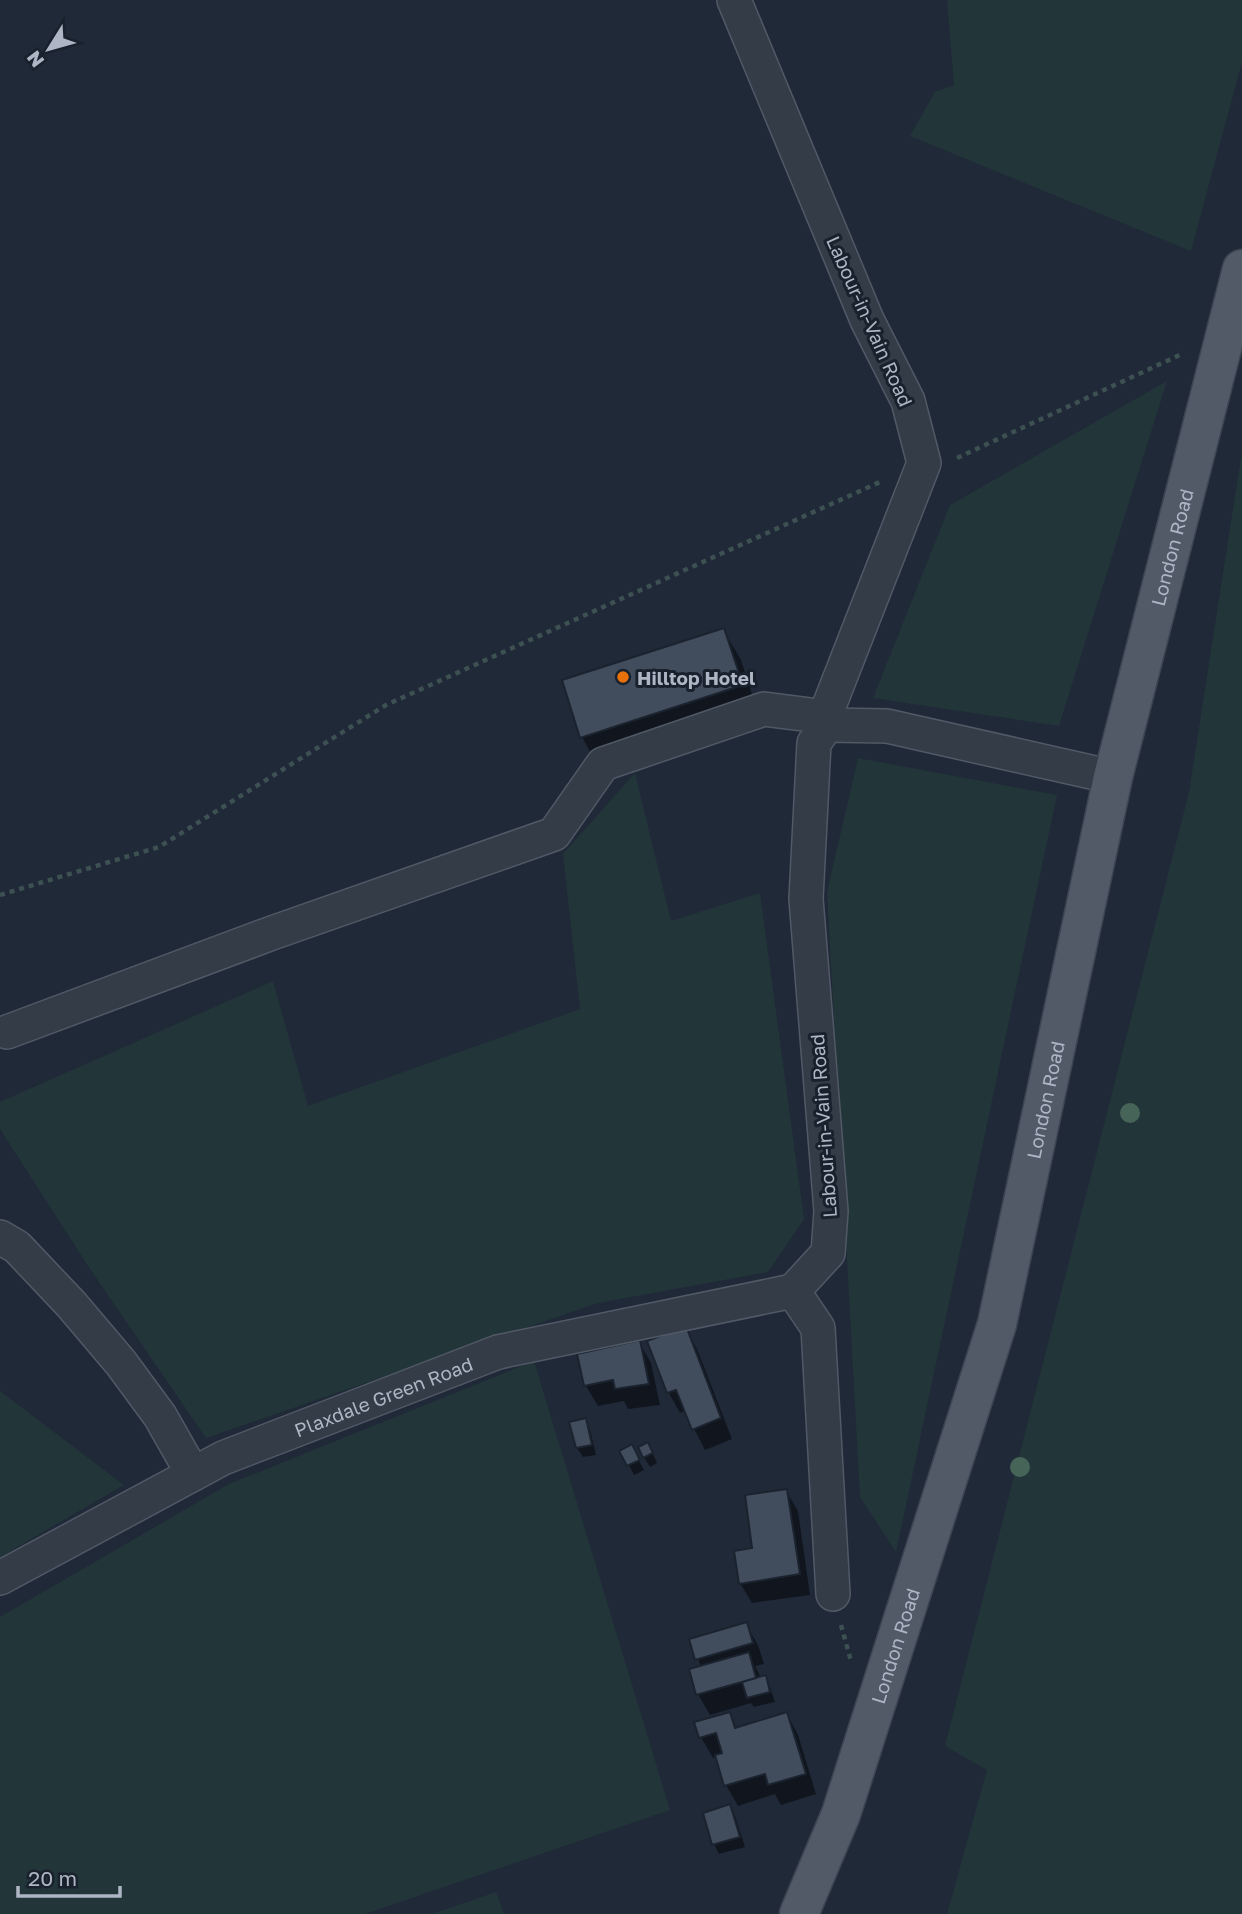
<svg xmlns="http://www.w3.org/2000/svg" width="1242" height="1914" font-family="'Golos Text',sans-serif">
<rect width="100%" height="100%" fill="#202938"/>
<path fill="#223539" d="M947,0H1242V62L1191,251L910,136L935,92L954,85Z
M1167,381L1059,726L873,698L950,505Z
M1242,451V1914H947L987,1770L945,1746L1189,792Z
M858,758L1057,795L896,1552L860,1497L827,892Z
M635,773L671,921L760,893L804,1219L768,1272L598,1303L206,1438L90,1269L0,1129V1102L273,981L308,1106L580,1009L563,854Z
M534,1361L670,1810L365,1914H0V1617L229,1484Z
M0,1391L124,1485L0,1557Z
M496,1892L504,1914H432Z"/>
<path fill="#0007" d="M723,630L741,660L759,716L599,768L582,737Z
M685,1328L697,1349L732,1439L705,1450L685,1411L680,1413L669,1393L650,1342Z
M639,1342L651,1363L660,1405L628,1409L624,1401L598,1406L586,1386L579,1355Z
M585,1420L590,1430L596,1455L583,1457L577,1448Z
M648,1444L657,1463L650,1467L644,1457Z
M631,1447L644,1470L634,1475L622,1451Z
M786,1491L798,1511L810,1595L752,1603L740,1583L754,1550Z
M746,1625L758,1645L764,1664L755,1666L761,1678L765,1677L770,1687L775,1702L754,1707L751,1703L710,1715L698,1694L701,1667L692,1640Z
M729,1714L737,1729L787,1714L798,1735L816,1794L781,1805L775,1794L738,1806L726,1785L717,1756L713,1758L701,1737Z
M729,1806L735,1816L745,1847L719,1854L714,1844Z"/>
<path fill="#414c5d" stroke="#1b232f" stroke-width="2" d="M724,628L743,685L580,738L562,680Z
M686,1326L721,1418L692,1430L676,1390L667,1393L647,1341Z
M640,1340L649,1384L615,1389L613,1380L584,1386L577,1354Z
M586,1418L592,1445L576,1448L569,1422Z
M648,1442L653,1453L643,1458L638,1447Z
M632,1444L640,1460L627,1466L619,1451Z
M787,1489L800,1574L739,1584L734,1551L752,1548L745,1495Z
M747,1622L753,1643L695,1660L689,1639Z
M749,1652L756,1678L696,1695L689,1669Z
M766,1675L770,1692L747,1698L742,1682Z
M730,1712L735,1728L787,1712L806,1774L768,1785L765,1774L724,1786L715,1755L722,1753L716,1733L699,1738L694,1722Z
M730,1804L740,1837L712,1845L703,1813Z"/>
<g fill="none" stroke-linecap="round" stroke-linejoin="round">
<g stroke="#515966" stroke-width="36">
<g id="minor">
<path d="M7,1032L272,933L554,834L603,764L764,709L811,715L827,725L829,706L924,463L908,401L867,320L734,0"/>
<path d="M0,1237L17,1247L71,1304L121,1363L160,1416L193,1474"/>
<path d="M793,1291L828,1253L831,1211L806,899L814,743L827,725L887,726L1113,777"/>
<path d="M793,1291L818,1328L833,1594"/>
<path id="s1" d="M0,1578L223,1458L498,1352L793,1291"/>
</g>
</g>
<g stroke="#3d4552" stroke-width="41">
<g id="major">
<path id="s2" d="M799,1914L841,1814L997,1324L1113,777L1242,269"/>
</g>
</g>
<path stroke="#3d5153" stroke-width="4.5" stroke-dasharray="5 5" stroke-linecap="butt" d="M957,458L1184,353
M0,895L159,847L386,705L880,482
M841,1625L851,1661"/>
<use href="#minor" stroke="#343c48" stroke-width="33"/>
<use href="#major" stroke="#525a68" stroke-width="38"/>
</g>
<g fill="#466458">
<circle cx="1130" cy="1113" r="10"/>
<circle cx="1020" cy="1467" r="10"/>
</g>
<circle fill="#e8710a" stroke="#19212d" stroke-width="2.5" cx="623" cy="677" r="7"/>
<g text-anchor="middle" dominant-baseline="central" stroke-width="6" stroke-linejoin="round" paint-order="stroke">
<g font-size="19" fill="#aeb6c5" stroke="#19212d">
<text transform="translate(870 321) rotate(66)">Labour-in-Vain Road</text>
<text stroke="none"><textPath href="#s2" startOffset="1419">London Road</textPath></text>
<text stroke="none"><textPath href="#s2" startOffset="852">London Road</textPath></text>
<text transform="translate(823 1126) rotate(-94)">Labour-in-Vain Road</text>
<text stroke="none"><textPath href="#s1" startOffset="425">Plaxdale Green Road</textPath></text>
<text stroke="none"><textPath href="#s2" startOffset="285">London Road</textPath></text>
</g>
<g font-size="19" font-weight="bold" fill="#aeb6c5" stroke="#19212d" text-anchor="start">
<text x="637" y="677">Hilltop Hotel</text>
</g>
</g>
<g transform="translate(49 49) rotate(233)" stroke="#19212d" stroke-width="5" paint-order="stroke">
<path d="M0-5L12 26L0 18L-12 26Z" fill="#aeb6c5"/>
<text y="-10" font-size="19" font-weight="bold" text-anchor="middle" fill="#aeb6c5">N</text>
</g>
<path d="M18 1886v10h102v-10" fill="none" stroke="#aeb6c5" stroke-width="3.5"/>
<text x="28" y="1886" font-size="21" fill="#aeb6c5" stroke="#19212d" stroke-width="5" paint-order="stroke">20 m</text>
</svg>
